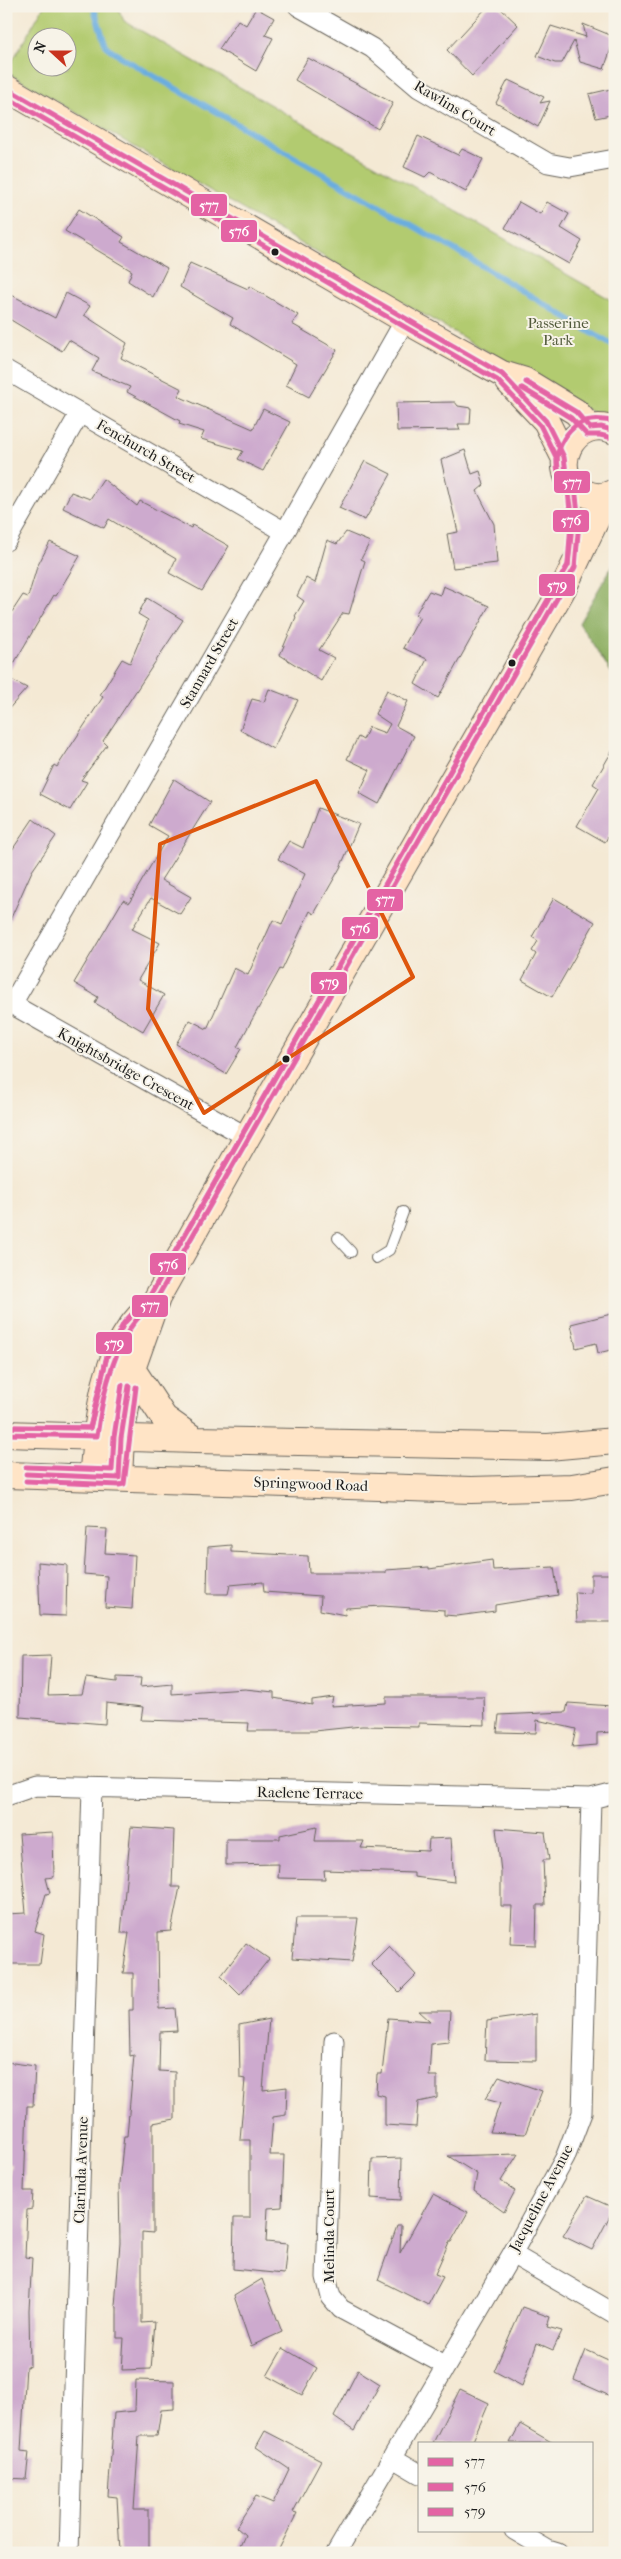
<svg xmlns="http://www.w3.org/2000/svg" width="621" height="2559" font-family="'IM FELL French Canon',serif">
<rect width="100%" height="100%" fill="#f7f3e8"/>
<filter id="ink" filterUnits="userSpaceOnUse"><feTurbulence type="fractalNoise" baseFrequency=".02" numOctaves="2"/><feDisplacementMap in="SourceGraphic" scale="10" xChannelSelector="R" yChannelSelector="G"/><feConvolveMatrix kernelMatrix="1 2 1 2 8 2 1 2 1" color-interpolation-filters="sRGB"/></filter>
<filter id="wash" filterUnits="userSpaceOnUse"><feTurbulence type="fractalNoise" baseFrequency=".0096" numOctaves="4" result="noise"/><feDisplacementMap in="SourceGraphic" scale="20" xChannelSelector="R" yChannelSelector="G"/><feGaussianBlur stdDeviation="1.12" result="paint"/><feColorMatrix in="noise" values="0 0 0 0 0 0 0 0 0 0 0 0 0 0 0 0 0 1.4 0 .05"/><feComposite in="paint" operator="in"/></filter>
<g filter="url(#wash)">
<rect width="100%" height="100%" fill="#f4e9d4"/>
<path fill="#b2cb70" stroke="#677446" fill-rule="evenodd" d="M44,6H117L124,21L615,302V417L609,418L595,414L6,72ZM38,38H68V68H38Z"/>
<path fill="#8daf62" stroke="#54663f" d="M614,563H615V678L579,623Z"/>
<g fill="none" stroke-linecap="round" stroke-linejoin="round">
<path stroke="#6baddf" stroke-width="6" d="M93,6L106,46L121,57L462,254L615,347"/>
</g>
<g id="blocks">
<path fill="#cdaace" d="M488,6H498L518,25L472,76L447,50Z
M256,8L274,18L265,35L273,38L256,71L219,49L238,20L246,25Z
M583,24L615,37L604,69L580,62L574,41L562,63H555L537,56L551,26L586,37Z
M308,58L393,103L378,129L295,80Z
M508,80L544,97L540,103L550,101L538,127L496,103Z
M615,88V114L596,118L589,94Z
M418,136L458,155L462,149L483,159L466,192L430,172L425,177L404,167Z
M519,202L540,214L547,202L569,214L561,228L582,241L569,264L505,228Z
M79,209L124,237L121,242L167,268L153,297L128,281L132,271L65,231Z
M190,263L248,289L249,286L298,315L292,324L337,350L309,397L286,385L296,364L230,324L233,318L180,287Z
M6,292L55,318L66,293L90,306L84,315L127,343L121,358L182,389L178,396L253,429L263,409L290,422L263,471L238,459L243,451L201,439L204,432L179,424L180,421L127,392L130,387L92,371L99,358L69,340L62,351L6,317Z
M455,402L458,406L471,408L470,424H458L460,430L397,431L396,403Z
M465,450L472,474L480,471L484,485L477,491L494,524L497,563L453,568L447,534L458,532L441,460Z
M365,461L391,474L365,520L339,508Z
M103,479L137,506L140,501L191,528L192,525L229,546L202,591L169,573L176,559L109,519L104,528L63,508L71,492L90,499Z
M346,532L370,542L361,559L365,561L349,614L343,613L319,650L334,658L321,681L280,655L296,617L295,616L304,601L297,596L306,578L315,583L327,540L337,544Z
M50,542L80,556L56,596L54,595L6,677L27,688L6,712V621L23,595L28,597L37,567Z
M443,586L489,606L438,698L415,684L427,659L403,648L420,617L415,615L429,591L440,595Z
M147,598L183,620L103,741L107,745L81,780L87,782L70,810L40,794L54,765L57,767L103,697L100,695L122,659L130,663L148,620L138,614Z
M269,689L298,700L273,749L240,730L252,699L264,702Z
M387,690L408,701L396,726L414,736L379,804L359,793L370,770L347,759L358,737L363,740L369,727L385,733L390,724L375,714Z
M615,746V825L605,842L577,826L599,788L593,784Z
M174,779L210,802L161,880L191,897L180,914L151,898L132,929L160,943L138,980L164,995L143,1031L95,1003L98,997L74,983L123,900L129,903L168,836L149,825Z
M318,808L359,824L340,868L314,914L310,911L282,970L280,969L237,1047L241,1049L226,1074L176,1044L190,1020L207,1029L234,968L248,975L273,920L282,924L305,874L278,859L289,841L303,848Z
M33,819L56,836L32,871L6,929V859Z
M554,898L595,922L552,997L522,980L536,954L532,951L538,941L532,937Z
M615,1313V1349L598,1353L596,1343L576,1348L571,1324Z
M87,1528L107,1529L105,1553L135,1555L132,1609L105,1607L107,1576L84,1574Z
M231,1545V1552L308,1556L309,1573H386V1570L429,1567V1569L492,1560L493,1570L554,1567L558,1595L495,1605V1611L457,1616L444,1615V1610L382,1606L346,1608L345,1615L320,1610L321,1596L264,1592L263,1582L230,1585L228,1594H207L208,1547Z
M38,1562L67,1565L66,1616L40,1615Z
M591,1574H615V1622H577L575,1592L591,1593Z
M51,1655L48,1695L82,1694L86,1678L117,1682V1677L141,1678L140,1687L172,1684V1694L245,1689L274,1692V1698L312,1705V1700L333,1697L331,1706L386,1703V1697H484L485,1725L419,1723V1727L362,1726L314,1731H248L249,1723L141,1720L143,1707L106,1703L105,1724L20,1717L21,1656Z
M568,1703L612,1706V1732L597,1733V1745L572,1747L576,1729L537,1720L536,1733L497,1732L499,1715L566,1712Z
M131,1827L174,1830L172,1887H180L171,1931L158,1932L159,2009L175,2008L177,2031L160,2032L159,2071L175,2072V2119L153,2123V2233L142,2232V2323L155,2322L151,2369L122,2370L124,2338H117V2307L115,2306L120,2243L119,2183L124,2136H127L134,2055L130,2056L129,2010H133V1973H123L129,1933H121Z
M317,1827L315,1841H364L361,1848L428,1851L429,1839L451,1838L454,1882L414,1877V1873L324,1870L325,1879L278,1878L279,1864L226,1865V1839H280V1835Z
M496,1828L545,1832L549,1860H543L545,1905H537L536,1945L510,1944L512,1906H501V1872Z
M53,1832L54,1877L46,1878L50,1893L46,1894L35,1931L44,1934L40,1964H6V1914L26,1913L19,1834Z
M296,1918H358L352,1962L292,1958Z
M246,1943L269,1959L240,1995L221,1976Z
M389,1946L416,1975L399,1992L371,1964Z
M419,2011H450L448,2042L431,2044L429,2076H437V2098L418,2102L416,2127L385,2125V2096L376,2094L377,2074H382L388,2018L430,2021Z
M536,2014V2061L485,2060L487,2021Z
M269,2019L263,2090L287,2087L286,2115L273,2117L270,2155H284L282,2207L268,2208L266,2242L287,2244L284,2274L233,2269L234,2218H250V2140H240L245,2079L240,2078L239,2025Z
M6,2062L35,2066L33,2106H27L24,2191H33L32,2209L27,2210L25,2257L32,2258L29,2310L30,2367L26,2366L21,2451L29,2452L26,2479L6,2478V2331L10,2281L6,2280V2194L11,2164H6Z
M499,2076L542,2091L525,2134L490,2132L500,2103L485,2099Z
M518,2154L501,2181L515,2191L504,2212L474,2191L477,2174L448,2156Z
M402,2158L401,2200L371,2198L372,2159Z
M433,2194L468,2212L451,2242H449L435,2274L443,2277L428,2305L378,2280L397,2226H401L400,2253Z
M587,2196L614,2208L592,2250L563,2236Z
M262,2279L282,2332L251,2346L234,2296Z
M522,2307L550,2317L547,2327L562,2331L553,2350L537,2343L522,2386L494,2371Z
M283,2348L317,2368L302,2395L267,2376Z
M586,2350L615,2363V2384L610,2396L574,2380Z
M358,2370L380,2384L354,2431L334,2417Z
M136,2380L174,2381V2409L161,2410L157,2436H139L134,2510H149V2553H120L117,2497L108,2496L114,2413L135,2411Z
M460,2389L489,2403L472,2443H433Z
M520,2424L553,2443H510Z
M265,2431L321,2460L293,2512L297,2513L277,2553H237L245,2535L236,2527L256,2496L273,2503L289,2469L256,2447Z"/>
</g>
</g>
<g filter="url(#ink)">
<use href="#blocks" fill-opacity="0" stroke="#68645c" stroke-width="1"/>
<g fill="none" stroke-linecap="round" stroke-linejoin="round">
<g stroke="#68645c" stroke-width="12">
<path id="service" d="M338,1238L351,1252
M376,1258L389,1250L403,1212"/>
</g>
<g stroke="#68645c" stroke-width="21">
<path id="minor" d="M298,6L372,48L419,88L548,163L570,167L615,159
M6,370L285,532
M6,541L80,413
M6,1001L247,1137
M12,1004L285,532L405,320
M6,1796L35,1786L591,1799L615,1793
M334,2041L326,2277L331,2297L341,2309L445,2365
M512,2254L615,2314
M393,2458L420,2474
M514,2530L548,2550L558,2553
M69,2553L92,1788
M336,2553L512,2254L565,2158L582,2113L591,1799"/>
</g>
<g stroke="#68645c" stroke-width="28">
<path id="secondary" d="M6,88L405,320L502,374L525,381L576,412L590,428
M509,382L546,421L564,457
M615,431C573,411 543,475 585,493C595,498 605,497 615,492
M132,1369L164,1418L195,1440
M6,1434L195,1440L548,1447L615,1441
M6,1475L471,1490L572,1487L615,1480
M92,1477C98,1423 101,1359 139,1317
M119,1478L121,1438L132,1369L157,1298L247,1137L561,592C578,560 591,526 610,494"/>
</g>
<use href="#service" stroke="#fff" stroke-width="10"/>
<use href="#minor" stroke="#fff" stroke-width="19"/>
<use href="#secondary" stroke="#ffe4c6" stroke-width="26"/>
<g stroke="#f7f3e8" stroke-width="9">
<path id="bus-1" d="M6,88L502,374L546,421L564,457L566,473L575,487L579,522L575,567L157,1298C148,1308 136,1318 129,1330C110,1362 102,1399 97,1436L6,1434
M526,382L576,412L590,428L601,427L615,431
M26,1474L119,1478L121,1438L129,1386"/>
</g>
<g stroke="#f7f3e8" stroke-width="9">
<path id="bus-2" d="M6,97L497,380L540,425L557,459L559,476L568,490L571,522L568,565L151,1294L124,1323L107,1356L90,1428L6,1427
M522,388L571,418L587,435H600L613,438
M26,1481L119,1485L124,1484L136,1387"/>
</g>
<g stroke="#f7f3e8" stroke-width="9">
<path id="bus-3" d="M6,1427L90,1428L107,1356L124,1323L151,1294L568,565C570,543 574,521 570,500C569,489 561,482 558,472C553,450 568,423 591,420C599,418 607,421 614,421
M26,1467L112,1470L114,1437L122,1385"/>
</g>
<use href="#bus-1" stroke="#e463a4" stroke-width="5"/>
<use href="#bus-2" stroke="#e463a4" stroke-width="5"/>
<use href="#bus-3" stroke="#e463a4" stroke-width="5"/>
</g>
</g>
<path fill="none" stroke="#de560d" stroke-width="4" stroke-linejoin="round" d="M316,781L413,977L204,1113L148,1009L160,844Z"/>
<g fill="#1c1c1c" stroke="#f7f3e8" stroke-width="2">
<circle cx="275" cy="252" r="4.5"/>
<circle cx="512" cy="663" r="4.5"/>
<circle cx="286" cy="1059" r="4.5"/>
</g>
<g text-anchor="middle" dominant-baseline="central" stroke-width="4" stroke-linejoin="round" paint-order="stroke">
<g font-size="15" fill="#1c1c1c" stroke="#f7f3e8">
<text transform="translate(455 108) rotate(31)">Rawlins Court</text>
<text transform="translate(146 451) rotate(30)">Fenchurch Street</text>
<text transform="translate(209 663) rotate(-60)">Stannard Street</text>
<text transform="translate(126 1069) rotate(29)">Knightsbridge Crescent</text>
<text transform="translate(311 1484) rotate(2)">Springwood Road</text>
<text transform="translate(310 1793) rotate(1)">Raelene Terrace</text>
<text transform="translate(81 2170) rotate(-88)">Clarinda Avenue</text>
<text transform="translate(541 2198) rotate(-62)">Jacqueline Avenue</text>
<text transform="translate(329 2236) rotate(-90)">Melinda Court</text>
</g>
<g font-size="15" fill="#505939" stroke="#f7f3e8">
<text x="558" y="323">Passerine<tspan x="558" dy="17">Park</tspan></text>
</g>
</g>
<g stroke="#f7f3e8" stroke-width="2">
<rect x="190" y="193" width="38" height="24" rx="5" fill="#e463a4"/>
<rect x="220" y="219" width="38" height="24" rx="5" fill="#e463a4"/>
<rect x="553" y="470" width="38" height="24" rx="5" fill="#e463a4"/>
<rect x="552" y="509" width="38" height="24" rx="5" fill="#e463a4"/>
<rect x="538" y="573" width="38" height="24" rx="5" fill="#e463a4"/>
<rect x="366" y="888" width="38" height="24" rx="5" fill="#e463a4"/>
<rect x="341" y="916" width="38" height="24" rx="5" fill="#e463a4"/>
<rect x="310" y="971" width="38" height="24" rx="5" fill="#e463a4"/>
<rect x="149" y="1252" width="38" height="24" rx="5" fill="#e463a4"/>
<rect x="131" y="1294" width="38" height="24" rx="5" fill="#e463a4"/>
<rect x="95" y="1331" width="38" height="24" rx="5" fill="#e463a4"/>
</g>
<g font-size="14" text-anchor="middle" font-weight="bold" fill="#fff">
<text x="209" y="210">577</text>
<text x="239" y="236">576</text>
<text x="572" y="487">577</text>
<text x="571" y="525">576</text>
<text x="557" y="590">579</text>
<text x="385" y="904">577</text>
<text x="360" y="933">576</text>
<text x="329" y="987">579</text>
<text x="168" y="1269">576</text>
<text x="150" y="1310">577</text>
<text x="114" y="1348">579</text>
</g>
<rect width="621" height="2559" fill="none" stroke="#f7f3e8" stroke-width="25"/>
<rect x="418" y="2442" width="175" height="90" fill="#f7f3e8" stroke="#9f9d96"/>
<rect x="428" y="2458" width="25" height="8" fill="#e463a4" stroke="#9f9d96"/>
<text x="464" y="2466" font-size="15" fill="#1c1c1c">577</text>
<rect x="428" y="2483" width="25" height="8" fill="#e463a4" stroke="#9f9d96"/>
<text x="464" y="2492" font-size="15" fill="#1c1c1c">576</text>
<rect x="428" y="2508" width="25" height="8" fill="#e463a4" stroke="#9f9d96"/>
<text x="464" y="2516" font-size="15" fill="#1c1c1c">579</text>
<g transform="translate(52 52) rotate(291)"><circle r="24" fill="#f7f3e8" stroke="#9f9d96"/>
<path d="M0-4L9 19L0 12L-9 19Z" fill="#c8321e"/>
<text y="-8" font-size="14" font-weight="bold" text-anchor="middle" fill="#1c1c1c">N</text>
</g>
</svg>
